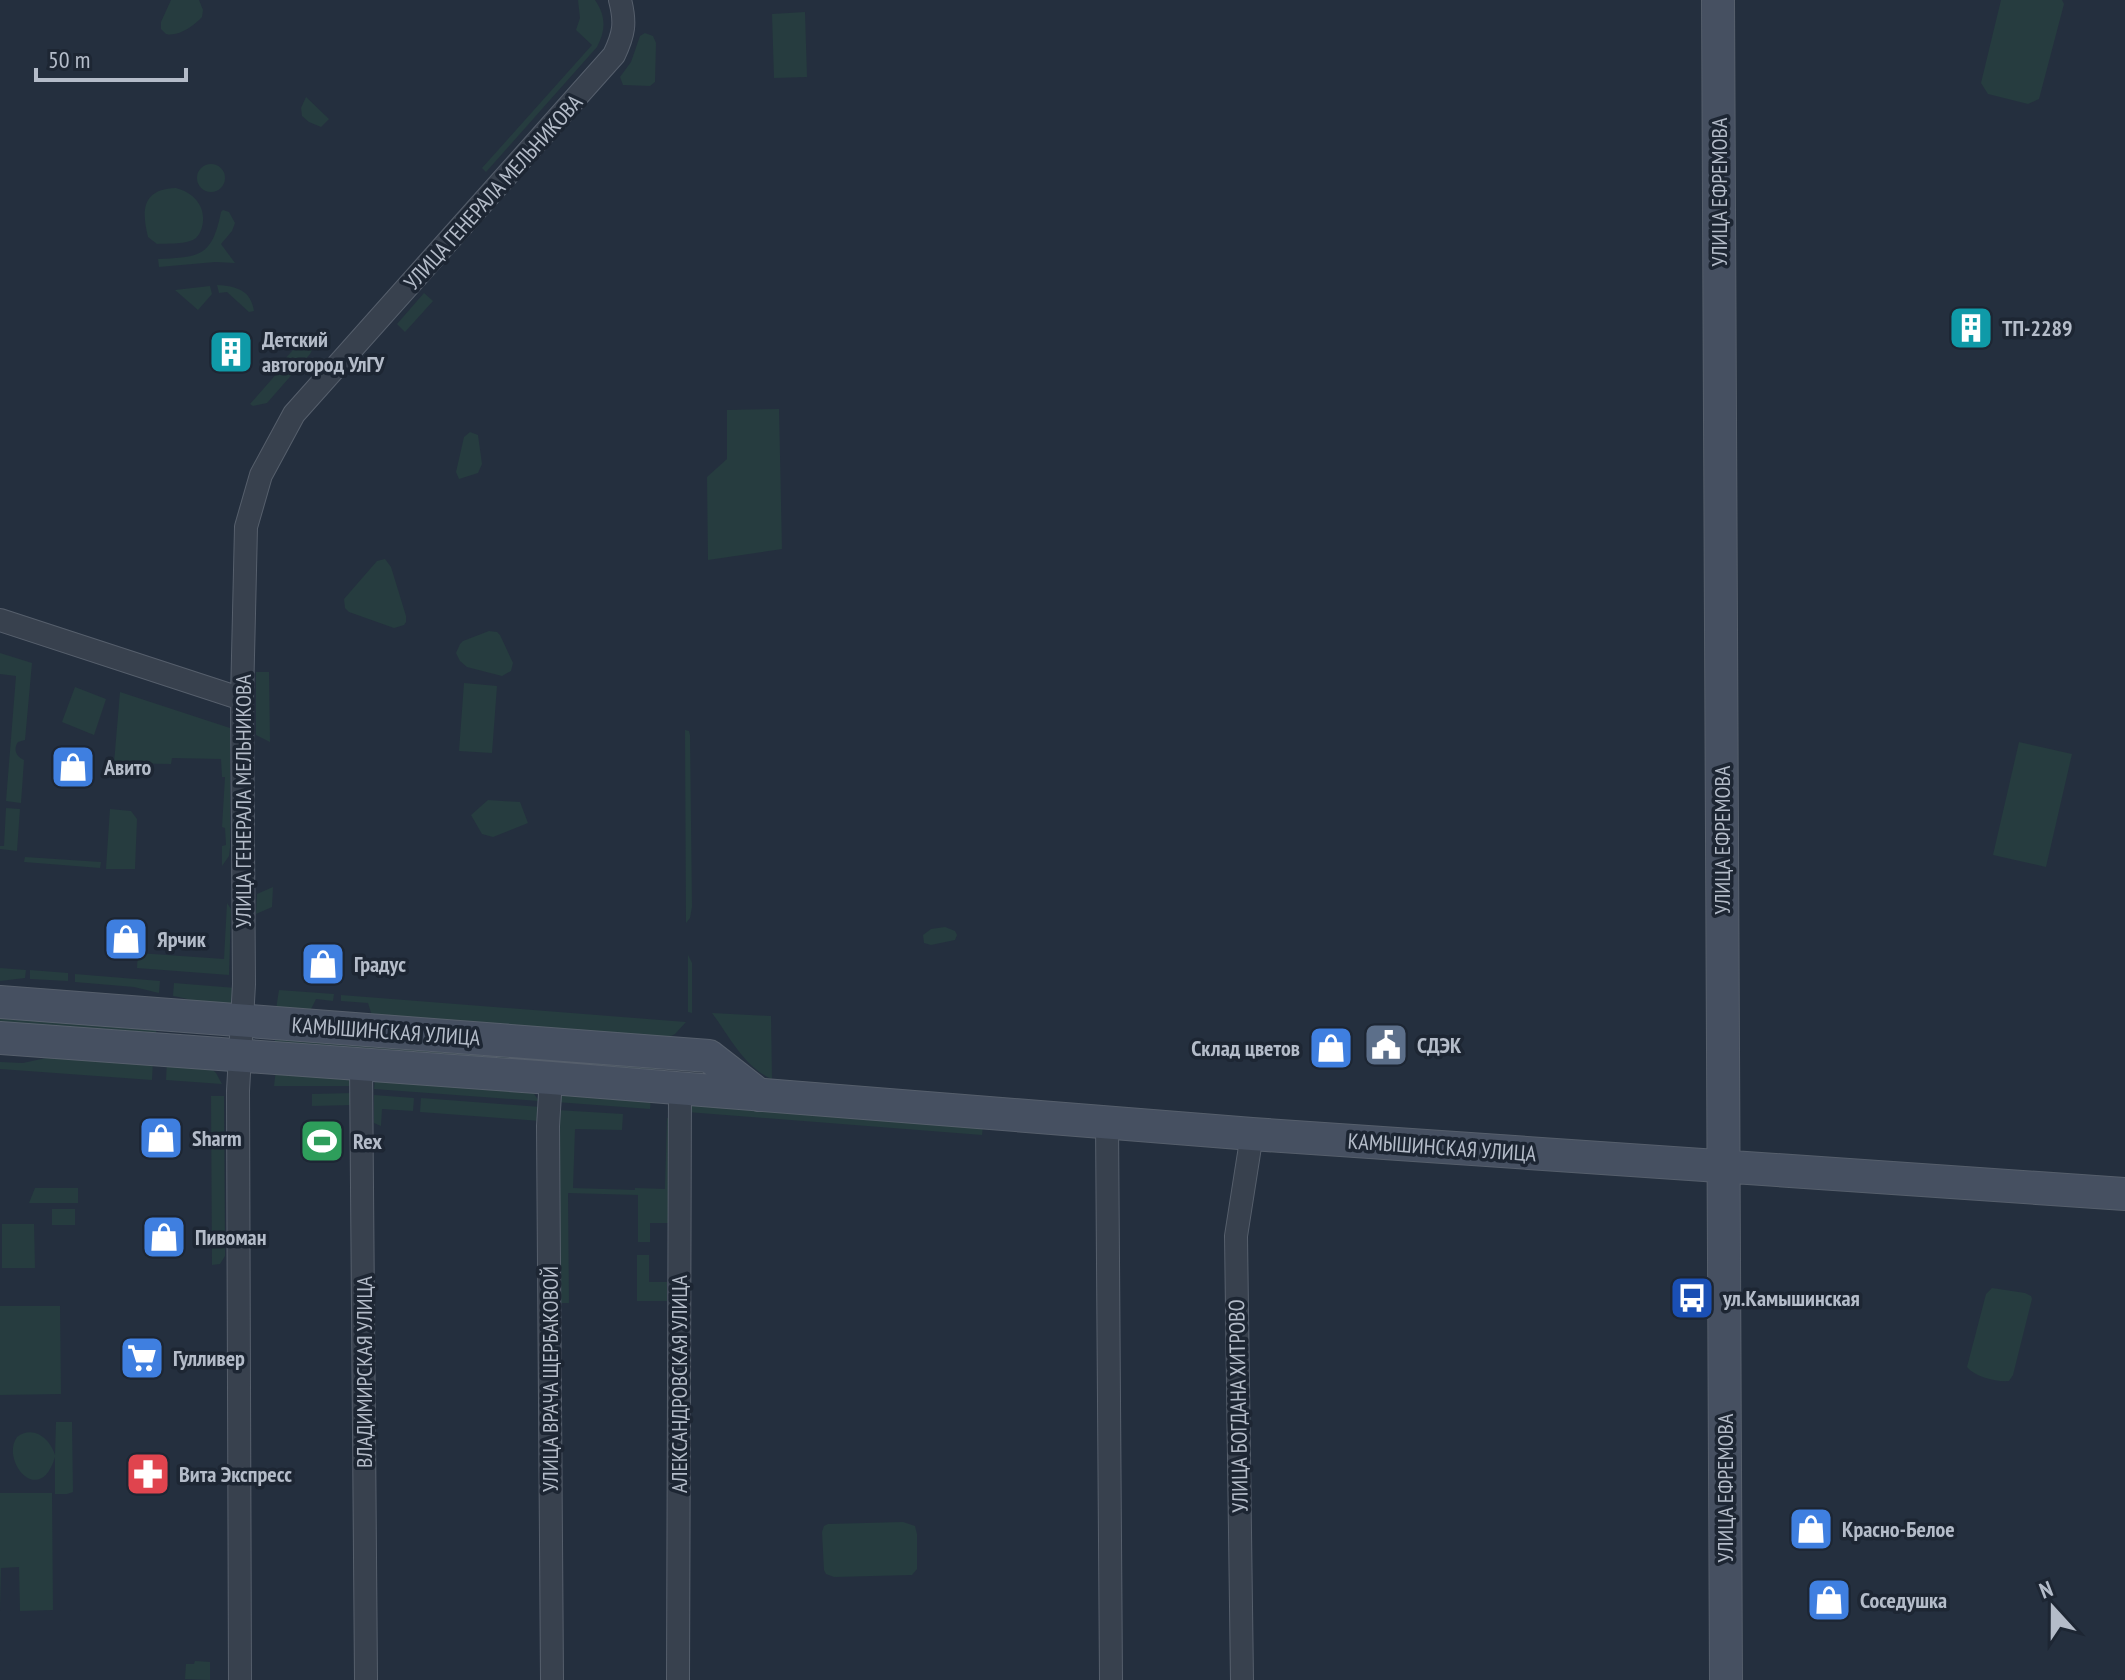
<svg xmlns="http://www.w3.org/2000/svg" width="2125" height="1680" font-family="'PT Sans Narrow',sans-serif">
<rect width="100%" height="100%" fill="#242f3e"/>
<path fill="#263c3f" d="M171,0H199L203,10L202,17C194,26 178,37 166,34L161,29V22Z
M578,0H595C606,16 606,30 597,47L486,172L482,168L592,45L576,30L580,18Z
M2001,0H2062L2064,4L2039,99L2028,104L1988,94L1981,83Z
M805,12L807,77L774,78L772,14Z
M645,33L653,36L656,43L655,82L650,86L623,85L620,77L631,62L640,36Z
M306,97L329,119L321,127L309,122L302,116L301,108Z
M197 178a14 14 0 1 1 28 0a14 14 0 1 1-28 0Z
M176,188C195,193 207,208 202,227C201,231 199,235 196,238C187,245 168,243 157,244L148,237C141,209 143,189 176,188Z
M223,210L229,212L235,223L232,231L221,244L235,263L215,262L159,267L158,259C200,257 212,257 221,212Z
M217,285C236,286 251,290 254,311L249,312L227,292L219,293Z
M210,286L212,294L198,310L175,290Z
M424,293L433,301L405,332L397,324Z
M308,333L313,348L310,354L267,403L253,406L250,404L286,363L284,360Z
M779,409L782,549L708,560L707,477L727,459V410Z
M470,432L478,435L482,464L478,473L459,479L456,472L464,437Z
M385,559L391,567L406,616V622L404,625L394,628L349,612L345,608L344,599L377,561Z
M489,631L497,632L500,635L513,663L511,671L502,676L467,667L460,661L456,653L460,644L463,641Z
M0,653L32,663L25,740L18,742C13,749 16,757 24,760L21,803L6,801L16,676L0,674Z
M256,672H269L270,742L256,735Z
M464,683L497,686L492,753L459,751Z
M75,687L106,699L94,735L62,722Z
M120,692L230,728V848L229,856L222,866V846L226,845L225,828L222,827L225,777H222L221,759L172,758L171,764L114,763Z
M685,730L689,731L690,735L692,907L690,918L686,923Z
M2019,742L2072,754L2046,867L1993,855Z
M488,800L520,802L528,823L493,837L482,834L471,815Z
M6,808L20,809L17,851L0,849V846H4Z
M110,809L131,811L137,819L135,869H106Z
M25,857L101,862L100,868L24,862Z
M273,887L272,907L256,914L257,894Z
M227,903L231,909L229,975L137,968L138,953L224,959Z
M945,927L955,931L957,935L955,940L931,945L924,943L923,935L931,929Z
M688,955L692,963V1013L688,1012Z
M0,968L26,970L25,978L0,981Z
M30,970L68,973V981L30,979Z
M75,974L160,981L159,993L134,987L75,982Z
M174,983L236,988L232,1003C214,1008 191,999 173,996Z
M279,990L334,994L333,1001L316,999L310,1011L276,1009Z
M341,995L686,1022L675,1034L667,1038L372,1016L368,1003L341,1001Z
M712,1013L771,1016L772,1079C745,1068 729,1036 712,1013Z
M0,1014L156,1026V1034L0,1022Z
M275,1036L656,1066L655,1073L275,1044Z
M64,1054L153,1060L152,1080L0,1069V1062L23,1063Z
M167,1061L210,1067L216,1073L222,1084L166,1080Z
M276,1069L353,1076L354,1086H274Z
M375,1078L532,1091L539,1101L374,1089Z
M354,1093V1105L312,1106V1094Z
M566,1093L651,1099L650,1109L556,1102L560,1095Z
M374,1095L414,1098L413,1111L382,1109L381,1126L374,1123Z
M211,1096H224L225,1249V1256L220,1264L212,1265Z
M421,1098L541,1107L540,1121L420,1112Z
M691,1103L983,1125L982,1135L687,1112Z
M557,1110L623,1114L622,1130L575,1129L573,1188L635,1190V1188L665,1189L667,1118H670L669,1223H650V1242H638V1195L568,1193L569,1303H555Z
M35,1188H78V1203H29Z
M52,1209H75V1225H52Z
M2,1224H34L35,1268H2Z
M637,1255H649V1282H667V1301H637Z
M1992,1288L2025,1293L2031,1296L2032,1299L2013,1375L2009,1381C1996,1382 1975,1377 1967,1367L1986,1294Z
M0,1306H60L61,1394L0,1395Z
M56,1422H72L73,1492L67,1494H55V1457C40,1508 0,1461 17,1437C35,1424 51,1441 55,1455Z
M0,1493H52L53,1610L20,1611L19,1567L1,1568L0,1611Z
M903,1522L915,1526L917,1534V1569L912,1575L834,1577L826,1574L824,1570L822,1532L824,1526L828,1524Z
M195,1661L210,1662V1680L185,1679L186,1664H194Z"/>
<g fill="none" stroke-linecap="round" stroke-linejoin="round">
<g stroke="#565f6c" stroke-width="24">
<path id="street" d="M0,620L242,699
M361,1064L366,1680
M551,1078L548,1126L552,1680
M1107,1122L1111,1680
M240,1680L238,1091L244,984L242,699L246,527L261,475L294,414L614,55C624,34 626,23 620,0
M678,1680L680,1089
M1242,1680L1236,1236L1252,1134"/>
</g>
<g stroke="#565f6c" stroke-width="34">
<path id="secondary" d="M1718,0L1726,1680
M0,1002L709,1056L759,1095
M0,1038L551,1078L1252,1134L2125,1194"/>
</g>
<use href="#street" stroke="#38414e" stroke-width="22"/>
<use href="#secondary" stroke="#465061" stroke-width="32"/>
</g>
<defs>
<g id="building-square" transform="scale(2.3)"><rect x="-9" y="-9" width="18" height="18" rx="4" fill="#0f9aa8" stroke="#1d2633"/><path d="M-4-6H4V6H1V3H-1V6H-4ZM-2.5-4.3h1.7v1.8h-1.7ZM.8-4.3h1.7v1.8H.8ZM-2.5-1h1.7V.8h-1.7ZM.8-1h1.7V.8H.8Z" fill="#fff"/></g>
<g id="shop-square" transform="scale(2.3)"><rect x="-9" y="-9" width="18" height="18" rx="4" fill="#3f7fe0" stroke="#1d2633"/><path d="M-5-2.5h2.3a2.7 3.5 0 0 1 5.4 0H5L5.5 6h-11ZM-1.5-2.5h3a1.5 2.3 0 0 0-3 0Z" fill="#fff"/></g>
<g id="civic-square" transform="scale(2.3)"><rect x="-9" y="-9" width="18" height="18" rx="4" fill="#5c6f8a" stroke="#1d2633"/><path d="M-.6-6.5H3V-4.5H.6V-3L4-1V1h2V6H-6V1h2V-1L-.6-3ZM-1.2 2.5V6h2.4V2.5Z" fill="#fff"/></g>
<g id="stadium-square" transform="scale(2.3)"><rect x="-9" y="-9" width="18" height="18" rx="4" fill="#2e9e5b" stroke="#1d2633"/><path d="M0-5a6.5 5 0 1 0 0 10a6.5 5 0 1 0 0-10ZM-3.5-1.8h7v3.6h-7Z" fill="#fff"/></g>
<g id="bus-square" transform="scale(2.3)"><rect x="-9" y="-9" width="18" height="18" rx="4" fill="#1a4fb4" stroke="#1d2633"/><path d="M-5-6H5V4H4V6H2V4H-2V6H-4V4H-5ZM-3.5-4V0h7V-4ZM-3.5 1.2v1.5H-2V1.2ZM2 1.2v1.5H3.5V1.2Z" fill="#fff"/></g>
<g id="supermarket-square" transform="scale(2.3)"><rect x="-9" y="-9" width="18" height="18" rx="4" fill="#3f7fe0" stroke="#1d2633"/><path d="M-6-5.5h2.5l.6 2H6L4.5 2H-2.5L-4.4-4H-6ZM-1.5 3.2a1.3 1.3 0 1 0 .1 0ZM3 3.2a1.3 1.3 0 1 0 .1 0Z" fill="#fff"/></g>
<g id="pharmacy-square" transform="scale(2.3)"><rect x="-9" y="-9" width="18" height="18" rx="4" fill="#e0444e" stroke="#1d2633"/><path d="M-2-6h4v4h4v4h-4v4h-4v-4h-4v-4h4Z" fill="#fff"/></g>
</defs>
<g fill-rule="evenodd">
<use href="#building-square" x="1971" y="328"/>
<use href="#building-square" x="231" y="352"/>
<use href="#shop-square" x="73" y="767"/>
<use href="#shop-square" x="126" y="939"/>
<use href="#shop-square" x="323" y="964"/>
<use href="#civic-square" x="1386" y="1045"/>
<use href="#shop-square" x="1331" y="1048"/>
<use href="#shop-square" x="161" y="1138"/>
<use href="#stadium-square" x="322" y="1141"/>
<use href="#shop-square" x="164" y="1237"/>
<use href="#bus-square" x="1692" y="1298"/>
<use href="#supermarket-square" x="142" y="1358"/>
<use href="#pharmacy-square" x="148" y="1474"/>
<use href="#shop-square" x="1811" y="1529"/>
<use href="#shop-square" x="1829" y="1600"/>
</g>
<g text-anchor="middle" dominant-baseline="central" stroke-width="7" stroke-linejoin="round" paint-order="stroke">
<g font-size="22" fill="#b4bcc9" stroke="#1d2633">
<text transform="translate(493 192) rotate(-48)">УЛИЦА ГЕНЕРАЛА МЕЛЬНИКОВА</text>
<text transform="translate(1719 192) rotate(-90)">УЛИЦА ЕФРЕМОВА</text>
<text transform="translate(243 801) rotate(-90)">УЛИЦА ГЕНЕРАЛА МЕЛЬНИКОВА</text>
<text transform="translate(1722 840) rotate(-90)">УЛИЦА ЕФРЕМОВА</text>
<text transform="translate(386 1031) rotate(4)">КАМЫШИНСКАЯ УЛИЦА</text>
<text transform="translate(1442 1147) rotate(4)">КАМЫШИНСКАЯ УЛИЦА</text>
<text transform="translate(364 1372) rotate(-90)">ВЛАДИМИРСКАЯ УЛИЦА</text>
<text transform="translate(550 1379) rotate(-90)">УЛИЦА ВРАЧА ЩЕРБАКОВОЙ</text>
<text transform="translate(679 1384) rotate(-90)">АЛЕКСАНДРОВСКАЯ УЛИЦА</text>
<text transform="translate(1238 1406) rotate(-91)">УЛИЦА БОГДАНА ХИТРОВО</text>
<text transform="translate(1725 1488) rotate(-90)">УЛИЦА ЕФРЕМОВА</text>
</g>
<g font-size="22" font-weight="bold" fill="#b4bcc9" stroke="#1d2633" text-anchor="start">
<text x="2002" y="328">ТП-2289</text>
<text x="262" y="339">Детский<tspan x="262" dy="25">автогород УлГУ</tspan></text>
<text x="104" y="767">Авито</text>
<text x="157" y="939">Ярчик</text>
<text x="354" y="964">Градус</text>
<text x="1417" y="1045">СДЭК</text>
<text x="1300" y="1048" text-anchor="end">Склад цветов</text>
<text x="192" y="1138">Sharm</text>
<text x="353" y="1141">Rex</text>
<text x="195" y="1237">Пивоман</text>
<text x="1723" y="1298">ул.Камышинская</text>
<text x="173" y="1358">Гулливер</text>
<text x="179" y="1474">Вита Экспресс</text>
<text x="1842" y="1529">Красно-Белое</text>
<text x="1860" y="1600">Соседушка</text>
</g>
</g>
<g transform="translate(2053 1608) rotate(339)" stroke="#1d2633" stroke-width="6" paint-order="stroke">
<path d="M0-6L14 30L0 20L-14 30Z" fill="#b4bcc9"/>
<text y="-12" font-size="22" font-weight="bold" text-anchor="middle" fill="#b4bcc9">N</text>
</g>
<path d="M36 68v12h150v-12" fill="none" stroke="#b4bcc9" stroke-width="4"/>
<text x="48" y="68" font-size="24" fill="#b4bcc9" stroke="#1d2633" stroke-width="6" paint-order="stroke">50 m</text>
</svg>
